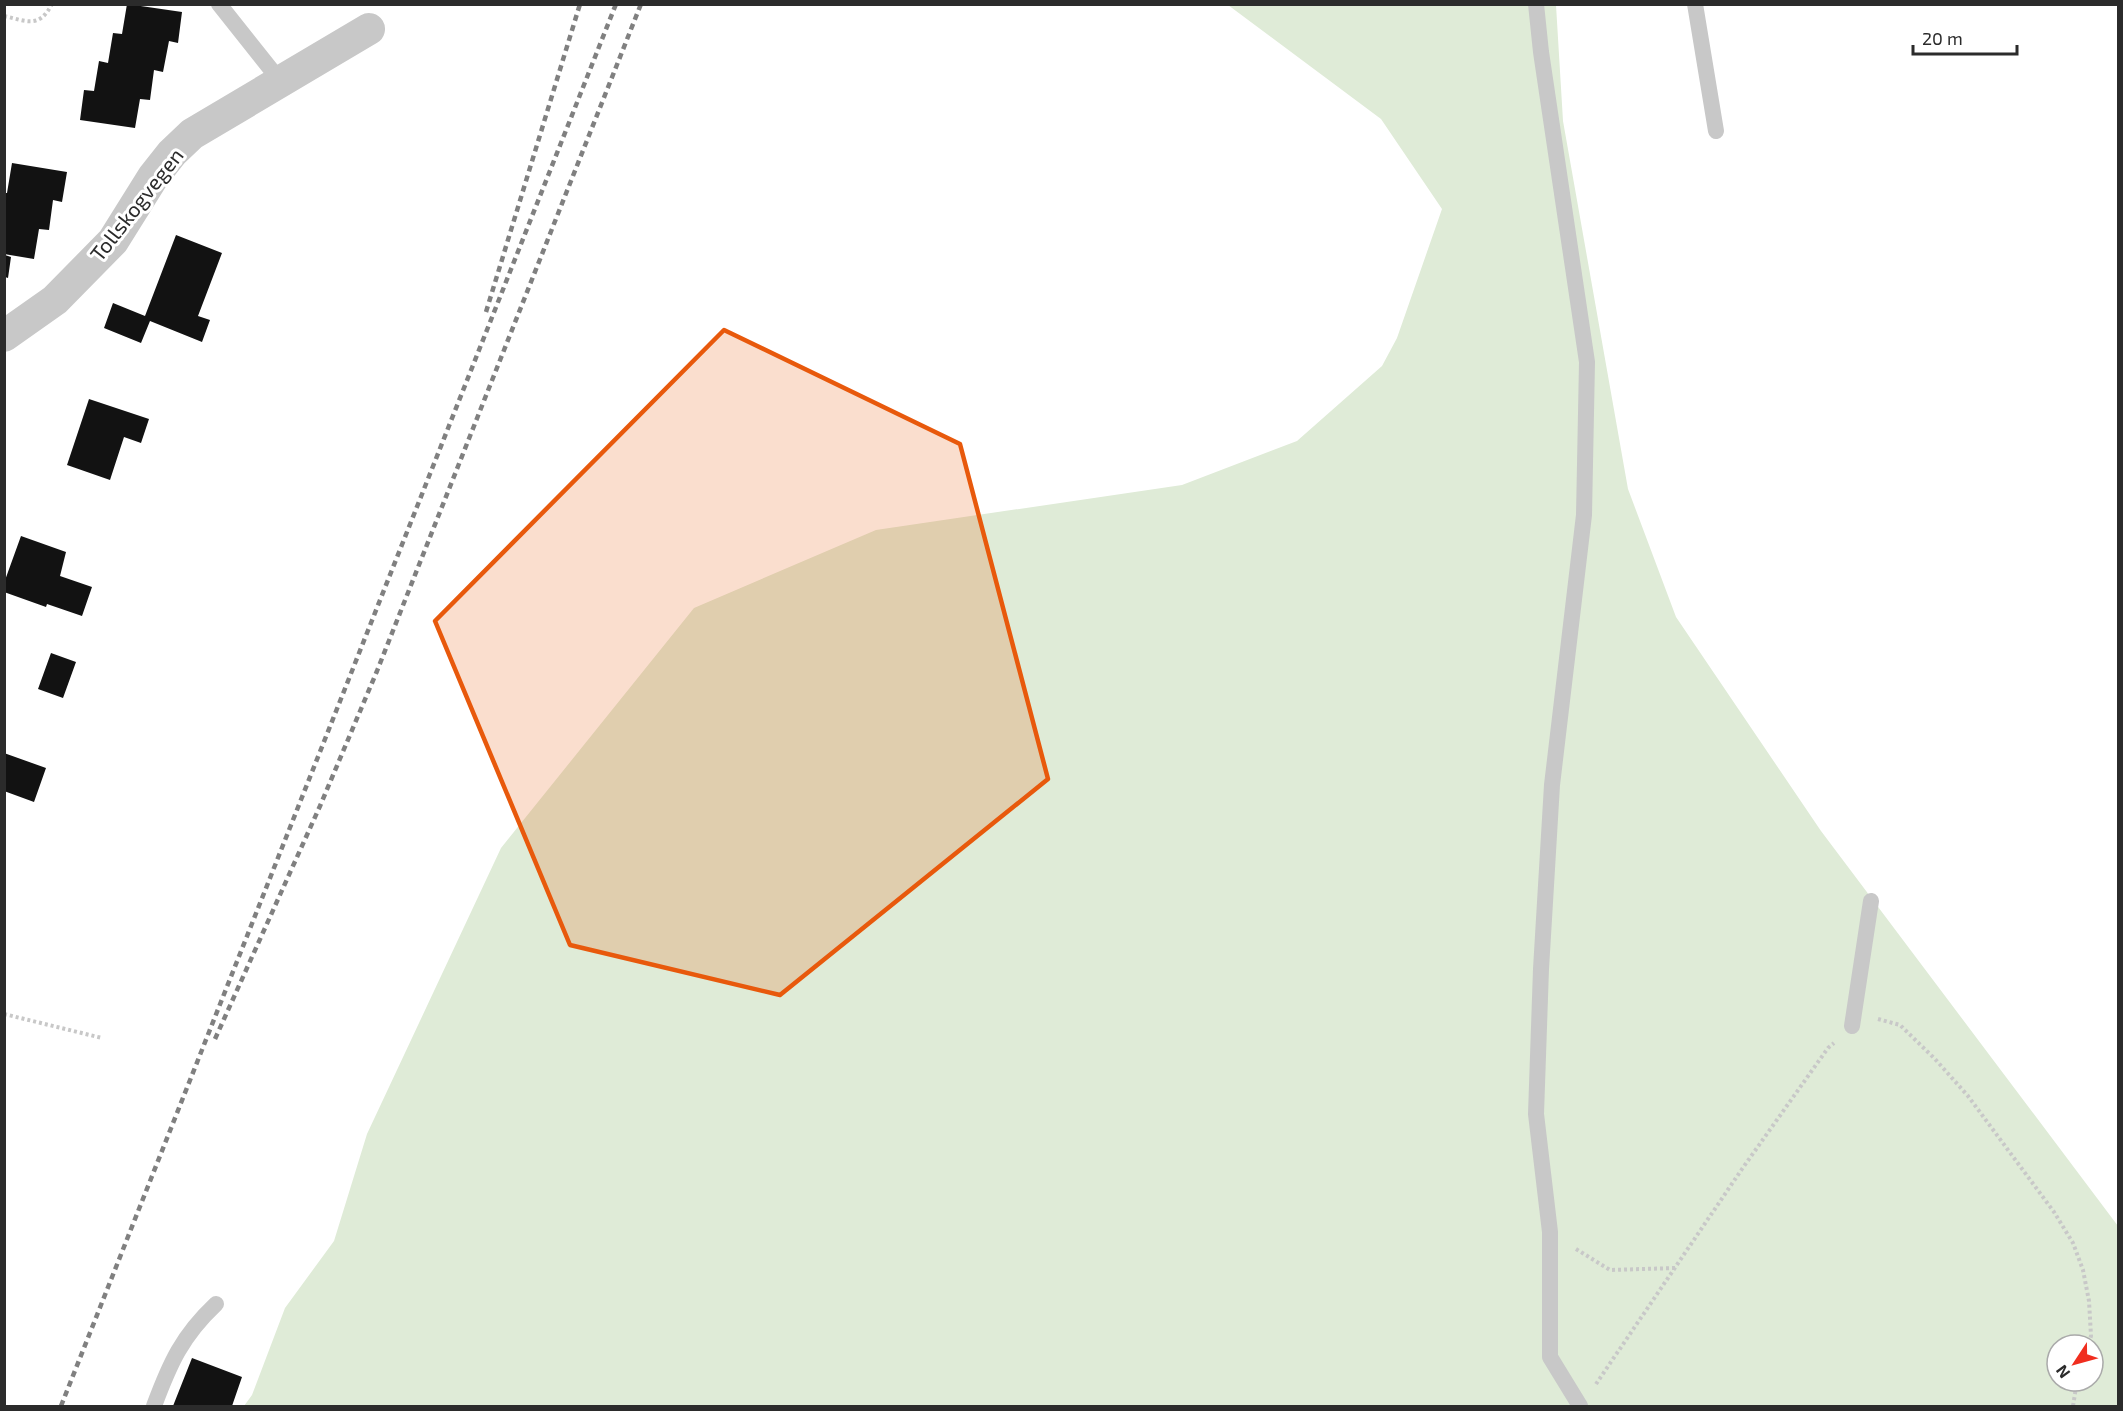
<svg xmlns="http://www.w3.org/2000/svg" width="2123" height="1411" font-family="'Exo 2',sans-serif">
<rect width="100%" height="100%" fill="#fff"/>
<path fill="#dfebd7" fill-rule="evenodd" d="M1228,5H1556L1563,121L1628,489L1676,617L1821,831L2118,1226V1406H244L252,1395L285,1308L334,1241L367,1134L501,848L694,608L876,530L1182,485L1297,441L1382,366L1397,338L1442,209L1381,119ZM2057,1345H2093V1381H2057Z"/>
<path fill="#121212" d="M127,4L182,12L178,43L169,41L163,72L154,70L150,100L140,99L135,128L80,120L84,90L94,91L99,61L108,63L113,33L122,34Z
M12,163L67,172L62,202L53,200L49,230L39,229L34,259L4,254V193H7Z
M176,235L222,253L198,316L210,320L202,342L150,321L141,343L104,328L113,303L145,316Z
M5,255L11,257L8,278L5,277Z
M89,399L149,419L141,443L124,437L110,480L67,465Z
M21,536L66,552L60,576L92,587L82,616L47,604L46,607L4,592V583Z
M51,653L76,662L63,698L38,689Z
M4,753L46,768L34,802L4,791Z
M192,1358L242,1377L232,1406H173Z"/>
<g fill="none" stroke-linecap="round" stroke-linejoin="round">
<path stroke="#c8c8c8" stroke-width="4" stroke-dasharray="3 3" stroke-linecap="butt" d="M4,16C27,21 39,29 52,4
M4,1014L102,1038
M1878,1019L1900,1025L1935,1059L1968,1096L2054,1212L2073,1243L2083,1270L2089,1301L2091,1336L2088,1345
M1576,1249L1610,1270L1676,1268
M1596,1384L1742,1169L1828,1048L1834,1043
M2073,1406L2077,1381"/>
<path stroke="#c8c8c8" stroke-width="16" d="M219,4L281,82
M1536,4L1541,52L1587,362L1584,515L1552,785L1541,969L1536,1114L1550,1232V1357L1580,1406
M1695,4L1716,131
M1852,1026L1871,901
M154,1406C170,1363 182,1336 216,1304"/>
<path stroke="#c8c8c8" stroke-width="32" d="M4,336L55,300L113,241L153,177L172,153L192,134L369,29"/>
<path stroke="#808080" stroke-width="4.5" stroke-dasharray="6 4.5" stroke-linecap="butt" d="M486,312L580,4
M215,1039L320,806L377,671L641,4
M61,1406L616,4"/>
</g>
<path fill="#e8590c" fill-opacity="0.2" stroke="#e8590c" stroke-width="4.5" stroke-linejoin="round" d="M724,330L960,444L1048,779L780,995L570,945L435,621Z"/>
<g text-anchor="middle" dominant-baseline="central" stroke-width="6" stroke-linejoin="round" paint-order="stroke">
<g font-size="21" fill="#2b2b2b" stroke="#fff">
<text transform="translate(136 204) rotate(-52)">Tollskogvegen</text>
</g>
</g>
<rect width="2123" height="1411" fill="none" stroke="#2b2b2b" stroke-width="12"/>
<g transform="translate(2075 1363) rotate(234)"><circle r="28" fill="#ffffff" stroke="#aaaaaa" stroke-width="1.5"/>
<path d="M0-4.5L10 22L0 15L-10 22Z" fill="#f02e1f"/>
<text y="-9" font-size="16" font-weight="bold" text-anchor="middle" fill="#2b2b2b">N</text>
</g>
<path d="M1913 45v9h104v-9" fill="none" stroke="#2b2b2b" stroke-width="3"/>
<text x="1922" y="45" font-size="18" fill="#2b2b2b" stroke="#ffffff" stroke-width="4.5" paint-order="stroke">20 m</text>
</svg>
